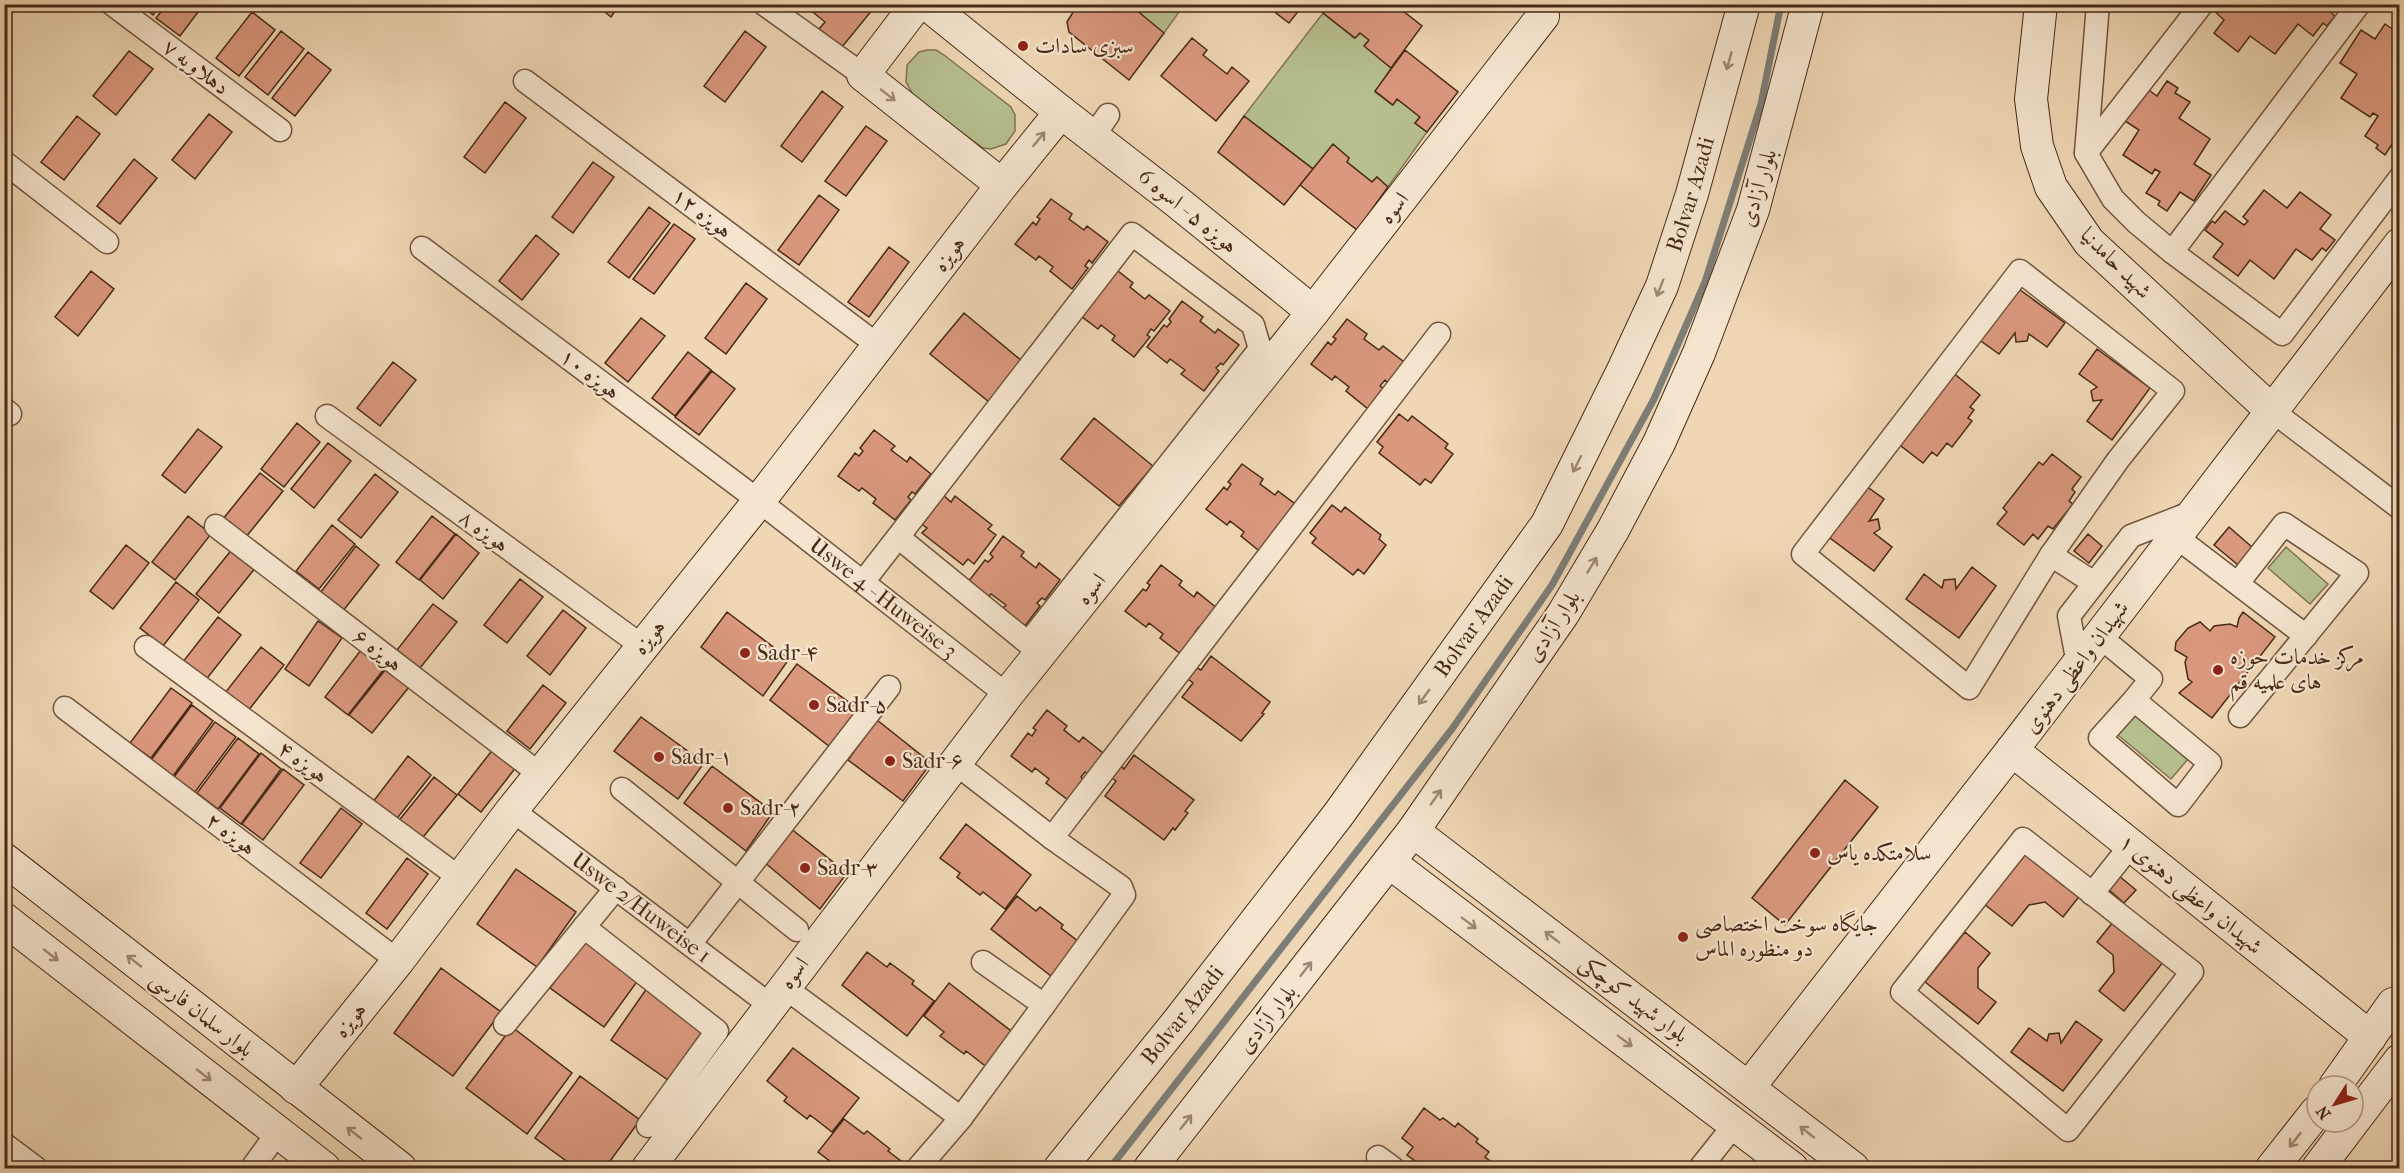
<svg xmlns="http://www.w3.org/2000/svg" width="2404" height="1173" font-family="'IM FELL French Canon',Amiri,serif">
<rect width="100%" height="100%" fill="#efd7b5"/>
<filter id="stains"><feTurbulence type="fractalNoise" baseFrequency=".00333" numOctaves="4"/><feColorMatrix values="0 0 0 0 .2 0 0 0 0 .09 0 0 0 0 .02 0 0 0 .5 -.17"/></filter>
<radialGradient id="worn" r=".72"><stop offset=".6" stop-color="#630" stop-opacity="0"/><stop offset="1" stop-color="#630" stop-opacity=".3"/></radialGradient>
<path fill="#b7bf8f" stroke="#807452" stroke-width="1.5" d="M1129,5H1184L1164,33Z
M1323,13L1354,38L1360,33L1369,40L1365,46L1391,68L1375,92L1392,105L1397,99L1420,117L1415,123L1427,132L1388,187L1377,177L1372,182L1347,162L1349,158L1333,145L1313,169L1244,116Z
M927,50H936L944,55L1011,107L1015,115V131L1006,144L991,149L983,148L915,98L906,82L907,65L919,52Z
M2286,547L2328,584L2310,604L2268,568Z
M2135,715L2188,759L2171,779L2118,735Z"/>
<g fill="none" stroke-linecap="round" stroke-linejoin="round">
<path stroke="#7d7e78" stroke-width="7" d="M1110,1168L1452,729L1552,585L1654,399L1705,282L1761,104L1781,4"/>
</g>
<path fill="#da987e" stroke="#482a16" stroke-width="1.5" d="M140,4H161L153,15Z
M167,4H204L180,36L156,18Z
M595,4H620L611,17Z
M803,4H877L842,47L819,29L825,22Z
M1078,4H1129L1164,33L1129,80L1069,32L1067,22Z
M1275,4H1304L1289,23L1276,13L1280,8Z
M1329,4H1394L1422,26L1391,68L1364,46L1369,40L1360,33L1355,38L1323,13Z
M2207,4H2321L2335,16L2327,26L2323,23L2313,36L2298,24L2275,54L2250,36L2238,52L2214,33L2224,20Z
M252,12L275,30L239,76L216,58Z
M2385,24L2397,32L2393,36L2400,40V58L2397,62L2400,64V137L2398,135L2385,155L2376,148L2378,145L2365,136L2378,116L2373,113L2370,117L2341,98L2357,74L2340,63L2361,30L2375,39Z
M281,31L304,49L268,95L245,77Z
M745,31L766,47L725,102L704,86Z
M1192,38L1207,50L1203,55L1227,74L1232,67L1249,81L1216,121L1161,76Z
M1405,50L1458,92L1427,132L1415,123L1420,117L1397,99L1393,105L1375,91Z
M129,51L153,69L116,115L93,96Z
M308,52L331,70L295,116L272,98Z
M2167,81L2178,88L2175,93L2190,102L2179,118L2210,139L2194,164L2211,175L2194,201L2180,192L2167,211L2158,205L2160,201L2146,193L2160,172L2155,169L2152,174L2123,155L2139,130L2122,119L2143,86L2157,96Z
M822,91L843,107L802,162L781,146Z
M505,102L526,118L485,173L464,157Z
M209,114L232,132L195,179L172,160Z
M77,116L100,134L64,180L41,162Z
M1244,116L1313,169L1284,205L1218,152Z
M866,126L887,141L846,196L825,181Z
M1333,144L1349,158L1347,162L1372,182L1377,177L1388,187L1357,230L1300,185Z
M134,159L157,178L120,224L97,206Z
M593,162L614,177L573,233L552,217Z
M2264,190L2287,208L2300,192L2331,215L2320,229L2335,240L2326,251L2322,248L2312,260L2296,249L2274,279L2250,260L2238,276L2213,257L2223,244L2205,230L2212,221L2215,223L2225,211L2244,225L2248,221L2243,217Z
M819,195L839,210L799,265L778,250Z
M1051,199L1072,214L1069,219L1084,230L1087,226L1108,242L1092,263L1089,260L1085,266L1088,268L1072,289L1050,271L1053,267L1039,256L1036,260L1015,244L1033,222L1036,225L1040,219L1037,217Z
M649,207L670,223L629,278L608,262Z
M674,224L695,239L654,294L633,279Z
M536,235L559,254L522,300L499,281Z
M889,247L909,262L869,317L848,302Z
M1113,267L1133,283L1130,287L1145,299L1149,295L1170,311L1154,331L1151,329L1147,335L1150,337L1134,357L1112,340L1115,336L1101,325L1098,329L1077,313Z
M91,271L114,289L78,336L55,317Z
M746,283L767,299L726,354L705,338Z
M2012,284L2065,323L2047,347L2029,334L2027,341L2016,342L2015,333L1999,354L1974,336Z
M1182,301L1203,317L1200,321L1215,333L1218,329L1239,345L1223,365L1221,363L1216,368L1219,371L1204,391L1181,374L1185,370L1170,359L1167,363L1147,347L1164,325L1167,327L1171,322L1169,319Z
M964,313L1022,361L989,402L930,354Z
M641,318L665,336L628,382L605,363Z
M1347,319L1367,334L1364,339L1379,350L1383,346L1404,362L1388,383L1385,380L1380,386L1383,388L1368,409L1346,391L1349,387L1335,376L1332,380L1311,364L1328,342L1331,345L1336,339L1333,337Z
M2097,349L2150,388L2112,440L2087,421L2102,400L2093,401L2091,391L2097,387L2079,374Z
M688,352L711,370L675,416L652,398Z
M393,362L416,380L380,426L357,408Z
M712,371L735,389L699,435L675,417Z
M1951,371L1980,395L1970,407L1974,410L1968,418L1972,421L1952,447L1947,443L1937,456L1932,452L1923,463L1896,442Z
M1399,414L1408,421L1412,416L1448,444L1445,448L1453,454L1431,483L1425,479L1420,485L1379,453L1383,447L1377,442Z
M1094,418L1153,466L1119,506L1061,459Z
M297,423L320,442L284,487L261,469Z
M198,429L222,447L185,493L162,475Z
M874,430L895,446L891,450L907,462L910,457L931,474L915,494L912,492L908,497L911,500L895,520L873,503L876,499L862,488L859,491L838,476L855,453L859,456L863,451L860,448Z
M328,443L351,461L314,508L291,489Z
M2052,454L2081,477L2072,489L2075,492L2069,501L2073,504L2053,529L2048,526L2038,539L2033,534L2024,545L1997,524L2007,512L2003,508L2039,462L2043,465Z
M1242,464L1263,479L1260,484L1275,495L1278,491L1299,507L1263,554L1241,536L1244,532L1230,521L1227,525L1206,509L1224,487L1227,490L1231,484L1228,482Z
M260,473L283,491L246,537L223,519Z
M375,474L398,492L361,538L338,520Z
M1859,481L1884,499L1869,521L1878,519L1880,529L1874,533L1892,547L1874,571L1822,532Z
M942,494L951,502L955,496L992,525L988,529L996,535L974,564L968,559L963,565L922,533L927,528L920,523Z
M1332,505L1341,512L1345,507L1381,535L1379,539L1386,545L1364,574L1358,569L1353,575L1312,543L1316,538L1310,533Z
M188,516L211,534L175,580L152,562Z
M432,516L455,534L419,580L396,562Z
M332,525L355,544L319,589L296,571Z
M2229,527L2252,547L2238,565L2214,545Z
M456,534L479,553L443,599L420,580Z
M2088,534L2102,546L2089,563L2074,551Z
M1003,536L1024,552L1021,556L1036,568L1039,563L1060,580L1045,600L1042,598L1037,603L1040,606L1025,626L1002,609L1006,605L991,594L988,597L968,582L985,560L988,562L993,557L990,554Z
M126,545L149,563L113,609L90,591Z
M356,546L379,565L343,611L320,593Z
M233,548L256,567L219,613L196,594Z
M1161,565L1182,581L1179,585L1194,597L1197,592L1218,609L1202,629L1199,627L1195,632L1198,635L1182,655L1160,638L1163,634L1149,623L1146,627L1125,611L1143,589L1146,591L1150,585L1147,583Z
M1972,567L1996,586L1959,638L1906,599L1924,574L1942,588L1944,580L1955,579L1956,589Z
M520,579L543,597L507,643L484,625Z
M176,582L199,600L163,646L140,628Z
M433,604L457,622L420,668L397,650Z
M563,610L586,628L550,675L527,656Z
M727,612L789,659L763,696L701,647Z
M2243,612L2275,637L2212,718L2179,693L2192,682L2188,679L2185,662L2187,657L2175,650L2176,642L2188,628L2200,622L2210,631L2214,626L2230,624L2237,627L2239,618Z
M218,617L241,635L205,681L182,663Z
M318,621L342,638L309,686L285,669Z
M261,647L284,665L248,711L225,693Z
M361,650L384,669L348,715L325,697Z
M1211,656L1270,702L1262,713L1264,714L1241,741L1182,697L1193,683L1188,679L1197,668L1201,670Z
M797,664L858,709L830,747L770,700Z
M386,669L409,687L372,733L349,715Z
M543,685L566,703L530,749L507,731Z
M171,688L192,703L151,758L130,743Z
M192,705L213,721L173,776L151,760Z
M1047,710L1067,726L1064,730L1079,742L1083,737L1103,753L1088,774L1085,772L1081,777L1084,780L1068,800L1046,783L1049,779L1035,768L1032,772L1011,756L1028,733L1032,736L1036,730L1033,728Z
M641,717L704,763L678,799L614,751Z
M877,720L931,763L903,801L848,760Z
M215,722L236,737L195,792L174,777Z
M238,738L259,754L218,809L197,793Z
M494,748L517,766L481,812L458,794Z
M261,753L281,769L241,824L220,808Z
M1134,755L1194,800L1185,811L1188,813L1175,830L1173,828L1164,840L1105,796L1116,781L1112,778L1121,766L1124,769Z
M408,756L431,775L395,821L372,803Z
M712,766L773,812L746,851L684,803Z
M283,769L304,785L263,840L242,824Z
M434,777L457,795L420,841L397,823Z
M1845,780L1878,807L1785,925L1752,898Z
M341,808L362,824L321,878L300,863Z
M966,824L1031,875L1005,909L983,892L980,895L957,877L960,873L940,858Z
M790,828L847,873L820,909L764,862Z
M2027,850L2082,893L2063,917L2045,902L2029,905L2012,926L1984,904Z
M407,858L428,874L387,929L366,913Z
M516,869L576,912L537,967L477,924Z
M2119,876L2136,890L2124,903L2108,889Z
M1017,896L1036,911L1040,907L1063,925L1061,928L1083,945L1056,980L991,929Z
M2113,922L2164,961L2124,1011L2099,991L2114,972L2113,955L2097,942Z
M591,932L644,972L604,1027L550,988Z
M1965,932L1990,953L1978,968V988L1996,1002L1978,1024L1925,982Z
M867,952L887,967L890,963L914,981L912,984L934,1001L907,1036L842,985Z
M441,968L501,1012L453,1076L394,1033Z
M654,978L711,1019L668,1080L611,1040Z
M949,983L1015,1034L988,1068L966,1051L964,1054L940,1036L944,1032L924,1016Z
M2076,1021L2102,1040L2063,1091L2011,1052L2029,1028L2047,1041L2049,1034L2059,1033L2061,1043Z
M512,1027L572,1073L527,1134L466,1088Z
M793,1048L859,1098L832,1132L810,1115L807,1119L784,1101L787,1097L767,1081Z
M580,1076L640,1120L605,1168H576L535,1138Z
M1424,1108L1440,1120L1443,1118L1455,1127L1458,1123L1478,1139L1476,1142L1489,1152L1485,1157L1500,1168H1433L1429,1165L1425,1168L1407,1155L1413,1147L1402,1138Z
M844,1119L864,1134L867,1131L890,1149L888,1151L910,1168H839L818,1152Z"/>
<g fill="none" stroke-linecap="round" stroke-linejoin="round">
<g stroke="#72553e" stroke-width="25">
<g id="street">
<path d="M112,4L280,130"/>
<path d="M764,4L863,75"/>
<path d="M2098,4L2086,153L2113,199L2136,222L2172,252L2282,334L2400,178"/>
<path d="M525,81L879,346"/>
<path d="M1093,137L1108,115"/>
<path d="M2086,153L2202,4"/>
<path d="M4,162L107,242"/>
<path id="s1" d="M422,248L759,501L1007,695"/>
<path d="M2172,252L2359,4"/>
<path d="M2020,271L2173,391L2118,460L2051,555L1969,688L1803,554Z"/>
<path d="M4,409L10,414"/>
<path d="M2271,410L2400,508"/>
<path d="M327,416L642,646"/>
<path d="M216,526L541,775"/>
<path d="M2175,536L2306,636"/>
<path d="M2051,555L2094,583"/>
<path d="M863,582L898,537L1132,234L1253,325L1260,349L1028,643L898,537"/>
<path d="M2238,583L2284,524L2357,573L2240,716"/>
<path d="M2099,636L2151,679L2134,700L2210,763L2178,805L2100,738L2134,700"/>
<path d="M146,647L460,878"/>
<path d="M2078,664L2069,616L2131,536L2193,512"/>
<path d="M65,708L398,961"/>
<path d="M955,763L1052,838L1121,887L1124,895L1044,1005"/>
<path d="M622,789L797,930"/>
<path id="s2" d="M512,810L770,1005"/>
<path d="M1052,838L1439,334"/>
<path d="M2023,839L2192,972L2068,1130L1902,992Z"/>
<path d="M2092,894L2131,845"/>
<path d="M584,927L717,1031L648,1126"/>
<path d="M690,944L889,687"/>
<path d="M784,987L961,1118L918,1168"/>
<path d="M505,1024L616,888"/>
<path d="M961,1118L1044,1005L983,962"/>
<path d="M4,1144L36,1168"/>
<path d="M1378,1157L1393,1168"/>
<path d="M252,1168L278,1132"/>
<path d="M1700,1168L1735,1124"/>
</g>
</g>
<g stroke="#482a16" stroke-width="34">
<g id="secondary">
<path d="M917,4L863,75L1002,185"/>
<path d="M2041,4L2031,99L2037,146L2051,187L2089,242L2271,410"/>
<path d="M1061,112L1176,201L1313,312"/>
<path d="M2012,750L2370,1037"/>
<path d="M1413,831L1853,1168"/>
<path d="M4,859L400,1168"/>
<path d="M1389,862L1792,1168"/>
<path d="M4,919L324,1168"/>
<path d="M2335,1086L2393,1004L2400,1002"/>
<path d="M1749,1087L2012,750L2400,244"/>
<path d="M296,1088L398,961L512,810L759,501L1002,185L1061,112L927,4"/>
<path d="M648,1168L1007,695L1313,312L1543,16"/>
<path id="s3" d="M1060,1168L1180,1019L1338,815L1547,524L1624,368L1662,286L1692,194L1744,4"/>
<path d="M1150,1168L1413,831L1563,614L1613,530L1659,443L1699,353L1753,210L1808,4"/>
<path d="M2272,1168L2317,1111"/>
<path d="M2318,1168L2400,1060"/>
</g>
</g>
<use href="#street" stroke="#f5e5cf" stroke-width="22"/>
<use href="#secondary" stroke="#f5e5cf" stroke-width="32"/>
</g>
<defs><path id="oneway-shaft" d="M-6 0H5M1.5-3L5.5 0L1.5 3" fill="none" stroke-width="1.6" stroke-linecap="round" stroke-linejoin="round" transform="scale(1.5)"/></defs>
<g stroke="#9e8872">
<use href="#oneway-shaft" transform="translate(1729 61) rotate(106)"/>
<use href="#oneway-shaft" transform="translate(888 95) rotate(38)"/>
<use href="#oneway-shaft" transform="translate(1039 139) rotate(-51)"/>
<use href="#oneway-shaft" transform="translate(1660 288) rotate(112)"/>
<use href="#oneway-shaft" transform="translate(1577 464) rotate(117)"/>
<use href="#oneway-shaft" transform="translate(1592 565) rotate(-59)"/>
<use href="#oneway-shaft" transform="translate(1424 697) rotate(126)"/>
<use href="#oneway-shaft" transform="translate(1436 797) rotate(-55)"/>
<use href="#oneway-shaft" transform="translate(1469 923) rotate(37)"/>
<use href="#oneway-shaft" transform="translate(1552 937) rotate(-143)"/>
<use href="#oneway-shaft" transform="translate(51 955) rotate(38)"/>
<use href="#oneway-shaft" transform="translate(134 961) rotate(-142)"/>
<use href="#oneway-shaft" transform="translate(1306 969) rotate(-52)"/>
<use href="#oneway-shaft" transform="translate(1625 1041) rotate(37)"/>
<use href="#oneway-shaft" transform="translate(204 1075) rotate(38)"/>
<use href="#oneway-shaft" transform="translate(1186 1122) rotate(-52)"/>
<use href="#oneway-shaft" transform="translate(1807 1132) rotate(-142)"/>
<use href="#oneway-shaft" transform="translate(354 1133) rotate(-142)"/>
<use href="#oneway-shaft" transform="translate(2295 1140) rotate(128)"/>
</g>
<g fill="#8f2418" stroke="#f5e5cf" stroke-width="2">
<circle cx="1023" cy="46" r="6"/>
<circle cx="745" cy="653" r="6"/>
<circle cx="2218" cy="670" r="6"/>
<circle cx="814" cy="705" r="6"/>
<circle cx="659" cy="757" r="6"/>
<circle cx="890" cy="761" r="6"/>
<circle cx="728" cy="808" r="6"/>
<circle cx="1815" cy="853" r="6"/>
<circle cx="805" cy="868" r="6"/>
<circle cx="1683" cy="937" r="6"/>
</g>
<g text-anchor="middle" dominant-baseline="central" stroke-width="4.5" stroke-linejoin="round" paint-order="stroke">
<g font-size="22" fill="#482a16" stroke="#f5e5cf" text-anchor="start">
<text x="1035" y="46">سبزی سادات</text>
<text x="757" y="653">Sadr-۴</text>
<text x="2230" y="657">مرکز خدمات حوزه<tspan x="2230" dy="25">های علمیه قم</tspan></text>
<text x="826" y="705">Sadr-۵</text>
<text x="671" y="757">Sadr-۱</text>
<text x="902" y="761">Sadr-۶</text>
<text x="740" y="808">Sadr-۲</text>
<text x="1827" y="853">سلامتکده یاس</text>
<text x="817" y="868">Sadr-۳</text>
<text x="1695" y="924">جایگاه سوخت اختصاصی<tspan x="1695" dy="25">دو منظوره الماس</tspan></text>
</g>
<g font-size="22" fill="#482a16" stroke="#f5e5cf">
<text transform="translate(196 67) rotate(37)">دهلاویه ۷</text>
<text transform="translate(1758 188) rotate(-73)">بلوار آزادی</text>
<text stroke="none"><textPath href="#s3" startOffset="1168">Bolvar Azadi</textPath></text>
<text transform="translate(1394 208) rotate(-52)">اسوه</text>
<text transform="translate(1188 211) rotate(39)">هویزه ۵ - اسوه 6</text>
<text transform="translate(702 213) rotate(37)">هویزه ۱۲</text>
<text transform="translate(949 254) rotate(-53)">هویزه</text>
<text transform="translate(2116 263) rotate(45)">شهید حامدنیا</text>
<text transform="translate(590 374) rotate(37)">هویزه ۱۰</text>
<text transform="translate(484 531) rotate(36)">هویزه ۸</text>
<text transform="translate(1091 589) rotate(-51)">اسوه</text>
<text stroke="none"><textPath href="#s1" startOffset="579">Uswe 4 - Huweise 3</textPath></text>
<text stroke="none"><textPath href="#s3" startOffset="682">Bolvar Azadi</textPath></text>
<text transform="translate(1553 626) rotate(-57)">بلوار آزادی</text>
<text transform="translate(649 637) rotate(-51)">هویزه</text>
<text transform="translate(378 650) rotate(38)">هویزه ۶</text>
<text transform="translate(2076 667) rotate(-53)">شهیدان واعظی دهنوی</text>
<text transform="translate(303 762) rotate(36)">هویزه ۴</text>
<text transform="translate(231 834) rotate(37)">هویزه ۲</text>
<text transform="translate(2191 894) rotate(39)">شهیدان واعظی دهنوی ۱</text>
<text stroke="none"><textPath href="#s2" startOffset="162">Uswe 2/Huweise 1</textPath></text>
<text transform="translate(794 973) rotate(-53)">اسوه</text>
<text transform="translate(1634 999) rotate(37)">بلوار شهید کوچکی</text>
<text transform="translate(202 1014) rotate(38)">بلوار سلمان فارسی</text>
<text stroke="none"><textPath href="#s3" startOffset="196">Bolvar Azadi</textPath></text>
<text transform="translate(1267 1019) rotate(-52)">بلوار آزادی</text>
<text transform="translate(350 1020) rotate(-51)">هویزه</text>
</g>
</g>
<rect width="2404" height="1173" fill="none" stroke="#efd7b5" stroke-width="24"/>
<rect x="6" y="6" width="2392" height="1161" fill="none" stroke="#482a16" stroke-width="3"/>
<rect x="12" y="12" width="2380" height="1149" fill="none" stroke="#482a16" stroke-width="1.5"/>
<g transform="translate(2335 1104) rotate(233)"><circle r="28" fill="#f5e5cf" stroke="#b09a85" stroke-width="1.5"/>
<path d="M0-4.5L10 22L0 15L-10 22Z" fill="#8f2418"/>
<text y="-9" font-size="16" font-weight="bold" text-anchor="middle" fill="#482a16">N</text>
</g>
<rect width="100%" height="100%" filter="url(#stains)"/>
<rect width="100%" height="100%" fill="url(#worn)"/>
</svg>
